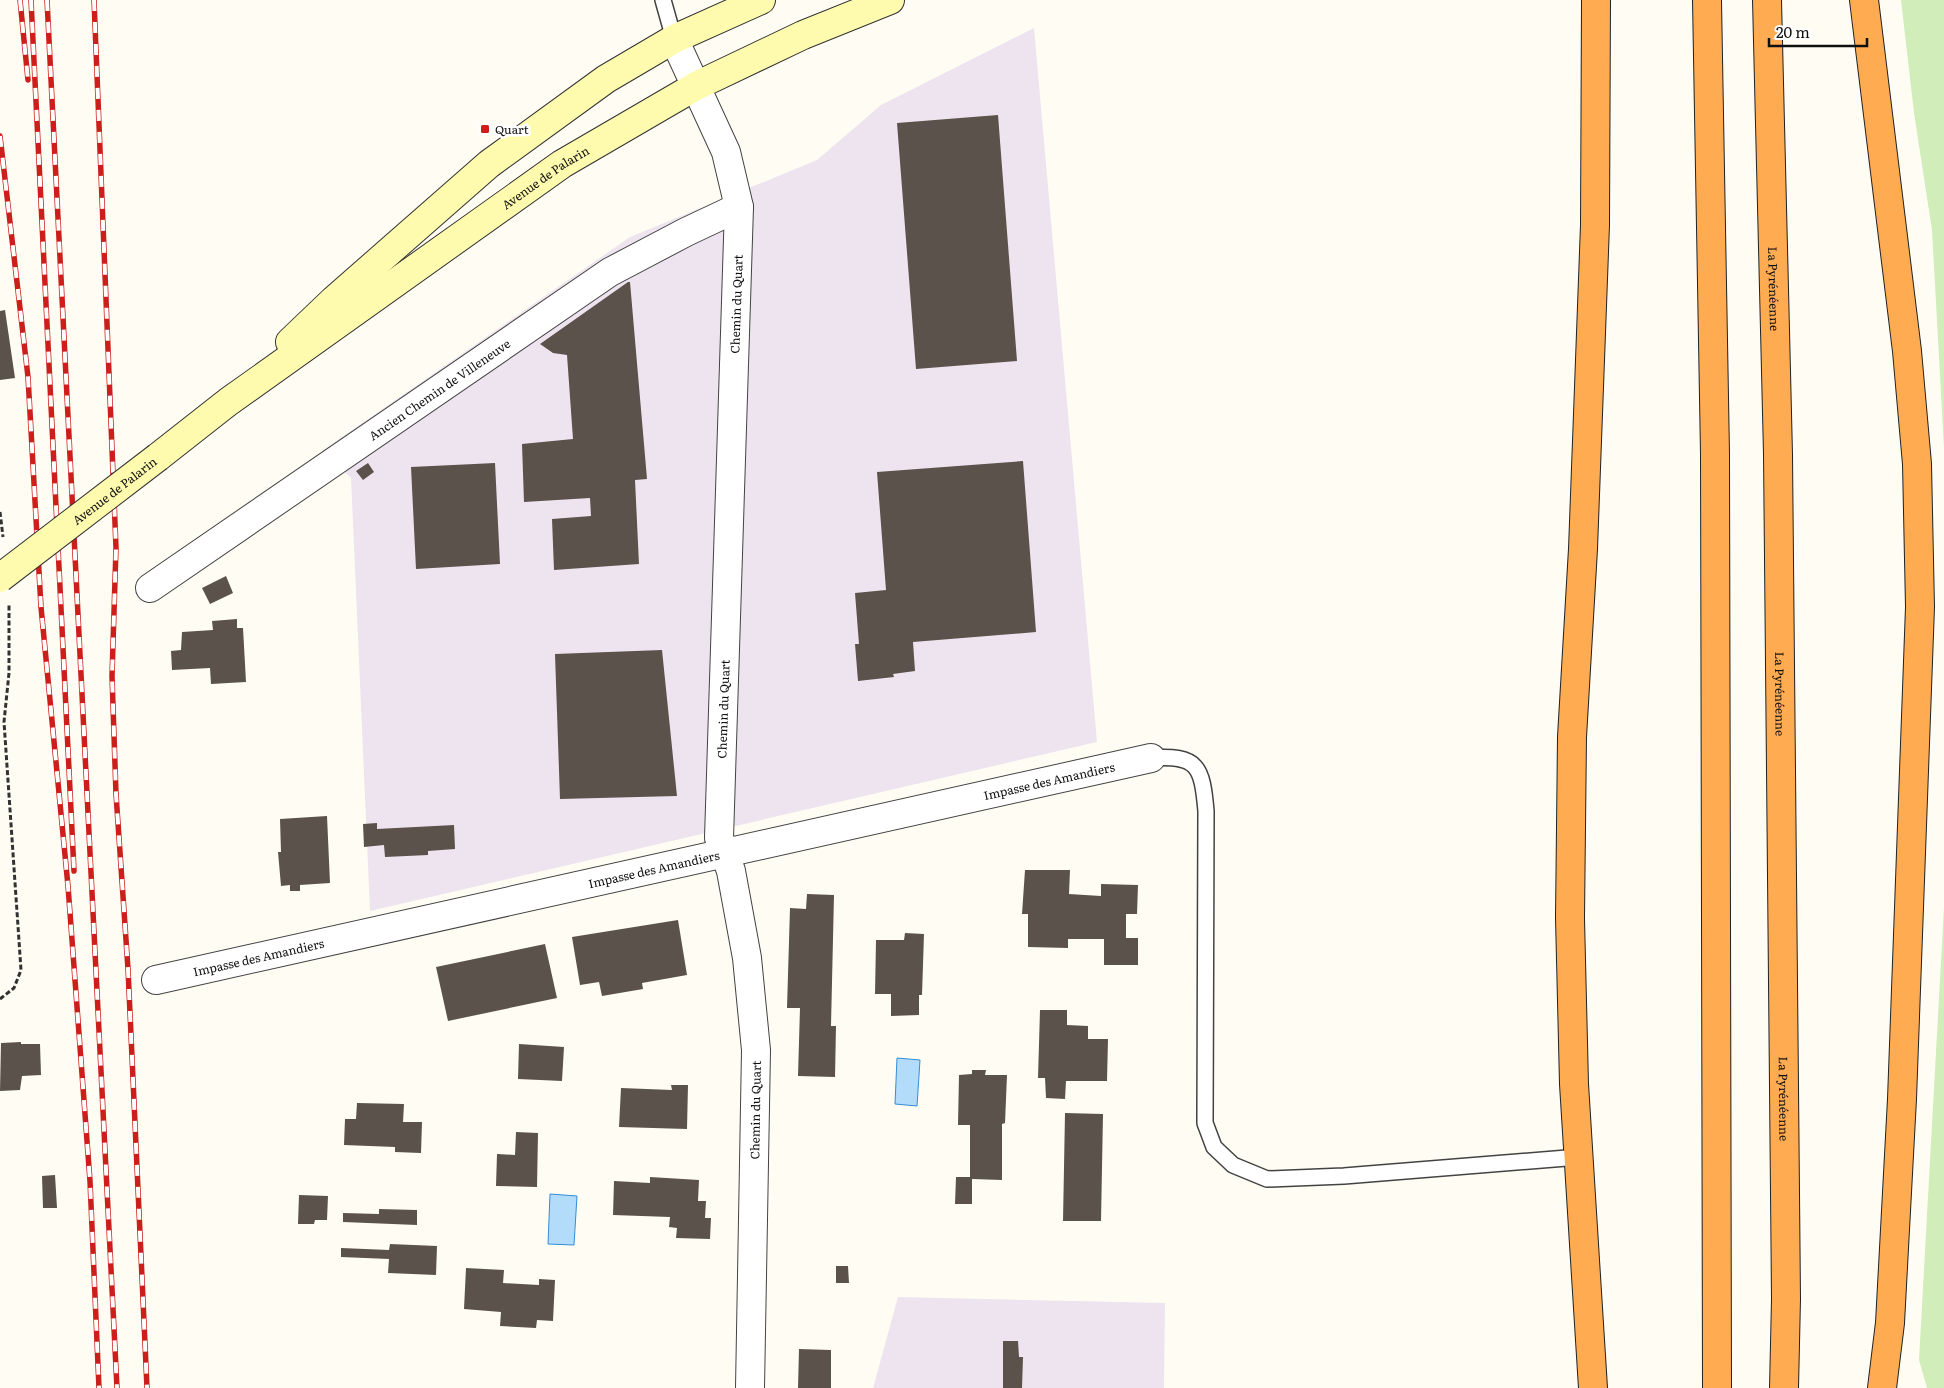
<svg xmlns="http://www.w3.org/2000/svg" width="1944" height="1388" font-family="Literata,serif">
<rect width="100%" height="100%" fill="#fffdf3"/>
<path fill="#eee4ef" d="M1034,28L1097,742L370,911L351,478L322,451L630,237L817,160L881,105Z
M898,1297L1165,1303L1164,1388H873Z"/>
<path fill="#d1edb9" d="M1901,0H1944V448L1932,230L1914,113Z
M1944,907V1388H1927L1919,1360Z"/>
<path fill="#b3dcfb" stroke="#358cd7" d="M897,1058L920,1060L917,1106L895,1104Z
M550,1194L577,1196L574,1245L548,1244Z"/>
<path fill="#5a524b" d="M998,115L1017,361L916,369L897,123Z
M628,282H630L647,479L635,480L639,564L554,570L552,519L591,516L590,498L524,502L522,444L573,439L567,355L553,353L540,344Z
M5,310L15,378L0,380V311Z
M1023,461L1036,632L913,642L915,671L893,674L894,677L858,681L855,644H859L855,593L886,590L877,472Z
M368,463L374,472L363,480L356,471Z
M495,463L500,564L416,569L411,467Z
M226,576L233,593L210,604L202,588Z
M237,619V628H243L246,682L211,684L210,668L172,670L171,651L181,650L182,632L213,630L212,621Z
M662,650L677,796L560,799L555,654Z
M327,816L330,883L300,885V891H290V885L281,886L278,852H281L280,819Z
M377,823V829L454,825L455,849L428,851V855L385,857L384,845L364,847L363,824Z
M1025,870H1070L1069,894L1101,896V884L1138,885L1137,914H1126V938H1138V965H1104V939H1068V948L1028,947V914H1022Z
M807,894L834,895L831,1026H836L835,1077L798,1076L800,1008H787L790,908L806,909Z
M678,920L687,975L642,983L643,989L602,996L599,982L580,985L572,937Z
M905,933L924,934L922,995H919V1015L891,1016V994H875L876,940H904Z
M545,944L557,998L448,1021L436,967Z
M1040,1010H1067V1025L1088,1026V1039H1108L1107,1081H1066L1065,1099L1046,1098L1045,1078H1038Z
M21,1042V1044H40L41,1075L22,1076L20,1090L0,1091L1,1043Z
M519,1044L564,1047L562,1081L518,1079Z
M972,1070H986L985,1075H1007L1005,1123L1002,1124V1180L972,1179V1204H955L956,1177H970V1125H958L959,1075L972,1074Z
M671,1085H688L687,1129L619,1127L621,1088L672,1090Z
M357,1103L404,1104L403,1122H422L421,1153L395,1152V1147L344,1145L345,1119H356Z
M1065,1113L1103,1114L1101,1221H1063Z
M516,1132L538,1133L537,1187L496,1186L497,1154L515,1155Z
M55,1175L57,1208H43L42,1176Z
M650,1177L699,1180L698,1201H706L705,1218H711L710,1239L676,1238L677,1228L669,1227L670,1217L613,1215L614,1181L650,1183Z
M299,1195L328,1196L327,1220H315L314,1224H298Z
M379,1209L417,1210V1225L343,1222V1213L379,1214Z
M390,1244L437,1246L436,1275L388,1273L389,1259L341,1257V1248L389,1250Z
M836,1266H848L849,1283H836Z
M466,1268L504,1270L503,1283L539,1285V1279L555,1280L553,1321L537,1320L536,1328L500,1326L501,1312L464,1309Z
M1003,1341H1018L1019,1357H1023L1022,1388H1003Z
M799,1349L831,1350V1388H798Z"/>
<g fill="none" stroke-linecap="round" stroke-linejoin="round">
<g stroke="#434343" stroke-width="18">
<path id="lane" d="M663,0L674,39
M1151,758C1198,755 1202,766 1206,811L1205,1123L1214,1147L1233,1165L1267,1179L1344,1176L1579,1157"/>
</g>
<g stroke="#434343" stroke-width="30">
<g id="street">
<path d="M674,39L726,152L739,207L719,838L731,871L747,958L756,1050L750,1388"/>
<path id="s1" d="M150,588L610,272L686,232L739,207"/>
<path id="s2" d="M156,980L1151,758"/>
</g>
</g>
<g stroke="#323232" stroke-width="30">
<g id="secondary">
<path d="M290,342L334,300L489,164L606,79L674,39L761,0"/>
<path id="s3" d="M158,457L228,402L562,164L696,86L803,35L890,0"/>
</g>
</g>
<g stroke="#212121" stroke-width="30">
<g id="highway">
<path d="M1707,0L1715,454L1717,1388"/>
<path id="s4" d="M1767,0L1778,454L1786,1299L1784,1388"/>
<path d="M1864,0L1907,351L1917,464L1920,607L1902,1099L1890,1323L1882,1388"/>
<path d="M1593,1388L1574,1084L1570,918L1572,737L1583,549L1595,225L1596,0"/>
</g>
</g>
<path stroke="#323232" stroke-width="3" stroke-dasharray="5 2.5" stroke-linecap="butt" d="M0,512L3,537
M0,999L14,988L21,970L4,722L9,673V605"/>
<use href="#lane" stroke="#fff" stroke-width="15"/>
<use href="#street" stroke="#fff" stroke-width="28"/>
<use href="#secondary" stroke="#fffbae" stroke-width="28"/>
<use href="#highway" stroke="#feab52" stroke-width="28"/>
<g stroke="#cc1f1c" stroke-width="5.5">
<path id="rail" d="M20,0L28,80
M31,0L74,871
M47,0L117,1388
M94,0L116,548L112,676L116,794L128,969L147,1388
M0,136L28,377L41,607L68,886L90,1181L99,1388"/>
</g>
<use href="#rail" stroke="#fff" stroke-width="4" stroke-dasharray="11" stroke-linecap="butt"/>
<g stroke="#323232" stroke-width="30" stroke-linecap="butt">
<g id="secondary-bridge">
<path id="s5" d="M0,578L158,457"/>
</g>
</g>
<use href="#secondary-bridge" stroke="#fffbae" stroke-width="28"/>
</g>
<rect fill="#cc1f1c" stroke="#fff" stroke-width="2" x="480" y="124" width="10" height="10" rx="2.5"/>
<g text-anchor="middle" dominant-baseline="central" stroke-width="5" stroke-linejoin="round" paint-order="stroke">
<g font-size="12" fill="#101010" stroke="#fff" text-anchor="start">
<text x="495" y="129">Quart</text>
</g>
<g font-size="12" fill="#101010" stroke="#fff">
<text stroke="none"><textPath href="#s3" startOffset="478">Avenue de Palarin</textPath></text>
<text stroke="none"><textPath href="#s4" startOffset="289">La Pyrénéenne</textPath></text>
<text transform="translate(736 304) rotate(-88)">Chemin du Quart</text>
<text stroke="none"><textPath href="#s1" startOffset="351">Ancien Chemin de Villeneuve</textPath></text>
<text stroke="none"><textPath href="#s5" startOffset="144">Avenue de Palarin</textPath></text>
<text stroke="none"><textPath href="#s4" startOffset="694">La Pyrénéenne</textPath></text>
<text transform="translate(723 709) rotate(-88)">Chemin du Quart</text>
<text stroke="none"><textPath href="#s2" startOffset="915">Impasse des Amandiers</textPath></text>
<text stroke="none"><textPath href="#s2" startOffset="510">Impasse des Amandiers</textPath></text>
<text stroke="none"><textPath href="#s2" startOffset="105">Impasse des Amandiers</textPath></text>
<text stroke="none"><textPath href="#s4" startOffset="1099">La Pyrénéenne</textPath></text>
<text transform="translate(755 1110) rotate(-89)">Chemin du Quart</text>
</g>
</g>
<path d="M1769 38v8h98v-8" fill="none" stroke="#101010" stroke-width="2.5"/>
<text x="1776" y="38" font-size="15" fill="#101010" stroke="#ffffff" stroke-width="4" paint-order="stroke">20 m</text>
</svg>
